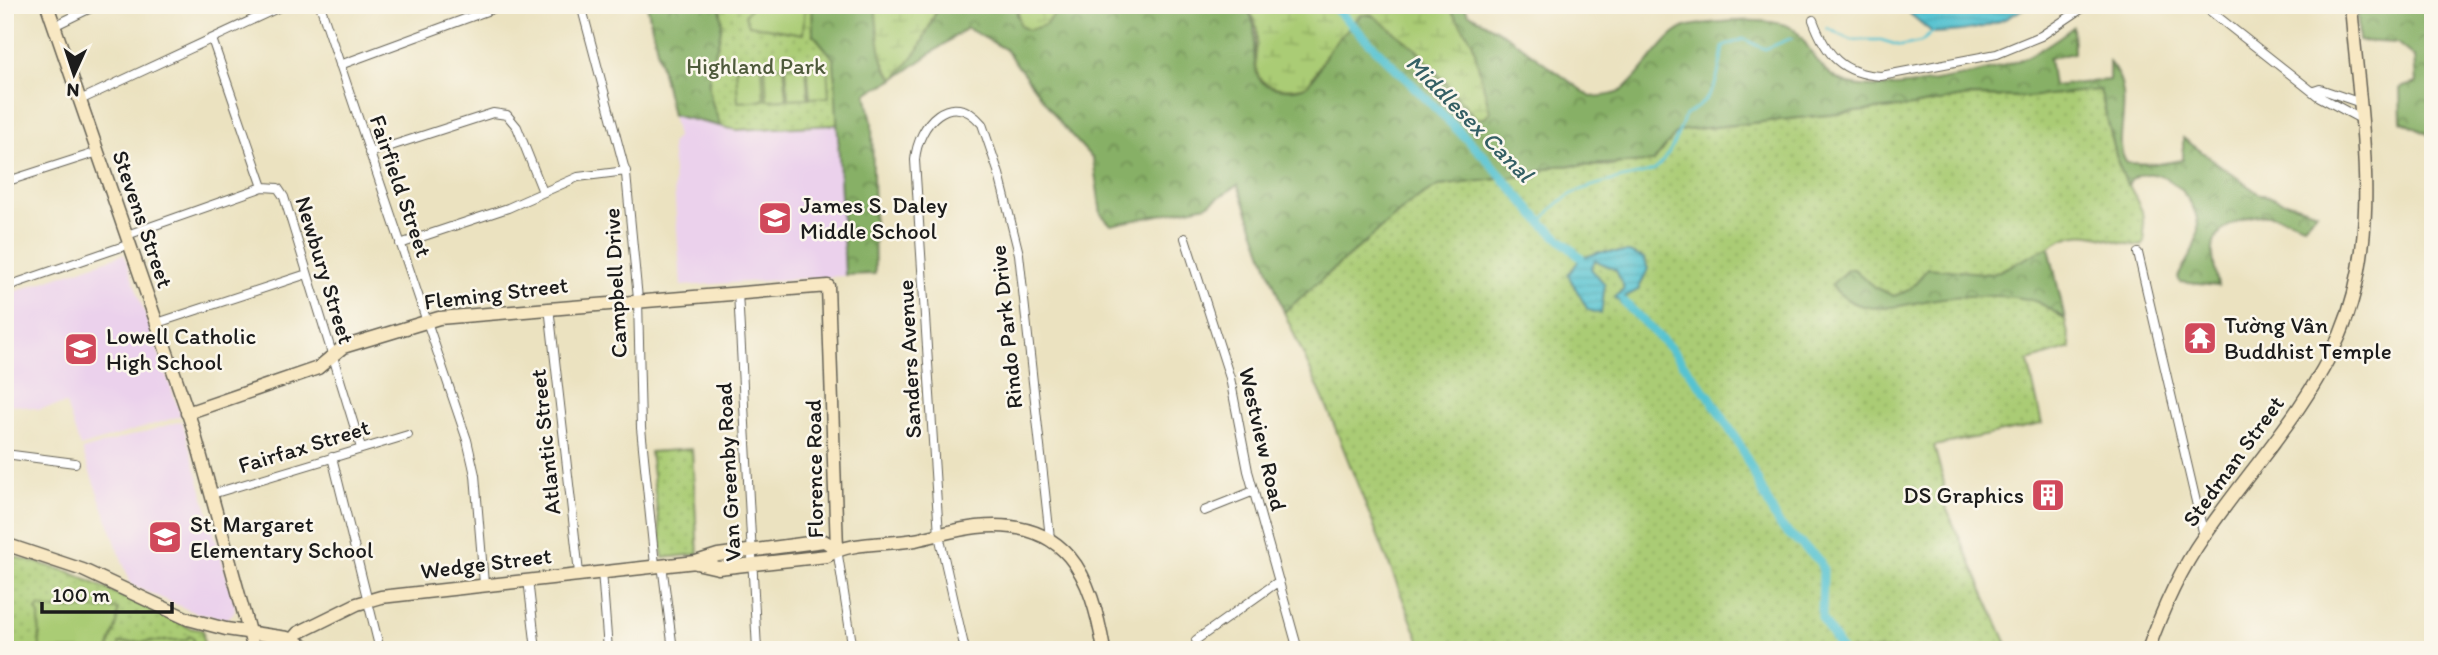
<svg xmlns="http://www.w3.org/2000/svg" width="2438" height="655" font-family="Itim,sans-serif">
<defs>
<pattern id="green-dots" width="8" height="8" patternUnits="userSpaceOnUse" patternTransform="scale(1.75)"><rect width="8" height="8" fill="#aacc74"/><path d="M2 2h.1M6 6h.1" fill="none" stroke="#92af64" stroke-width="1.8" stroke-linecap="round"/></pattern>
<pattern id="forest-crowns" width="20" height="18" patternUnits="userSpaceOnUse" patternTransform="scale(1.75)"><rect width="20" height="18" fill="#87b066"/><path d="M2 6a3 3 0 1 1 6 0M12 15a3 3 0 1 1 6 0" fill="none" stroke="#6e8e53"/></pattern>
<pattern id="wetland-marsh" width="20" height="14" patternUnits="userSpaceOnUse" patternTransform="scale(1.75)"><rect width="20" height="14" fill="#aacc74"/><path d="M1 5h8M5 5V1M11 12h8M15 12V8" fill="none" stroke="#92af64"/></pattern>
<pattern id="water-rules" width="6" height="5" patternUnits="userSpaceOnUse" patternTransform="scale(1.75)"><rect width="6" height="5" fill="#57c3d1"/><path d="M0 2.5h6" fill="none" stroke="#4ba7b3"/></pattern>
</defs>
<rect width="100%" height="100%" fill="#fbf7ec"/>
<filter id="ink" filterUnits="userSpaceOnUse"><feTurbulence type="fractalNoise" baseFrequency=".0143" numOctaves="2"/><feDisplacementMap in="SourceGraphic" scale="14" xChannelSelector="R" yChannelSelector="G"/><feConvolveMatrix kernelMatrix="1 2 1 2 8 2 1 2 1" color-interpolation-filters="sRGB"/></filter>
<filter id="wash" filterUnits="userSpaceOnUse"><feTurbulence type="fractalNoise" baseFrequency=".00686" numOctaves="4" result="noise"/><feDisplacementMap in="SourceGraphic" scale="28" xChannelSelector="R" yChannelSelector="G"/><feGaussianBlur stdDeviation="1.57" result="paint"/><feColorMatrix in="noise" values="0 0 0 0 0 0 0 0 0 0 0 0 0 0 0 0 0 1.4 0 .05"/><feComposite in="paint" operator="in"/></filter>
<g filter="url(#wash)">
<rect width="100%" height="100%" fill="#ebe2c0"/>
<path fill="#ebd1ec" d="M672,115L737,130L872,123L875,274L681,286L671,144L677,137Z
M124,254L181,416L80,447L66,404L39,409L5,403V295Z
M182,421L235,606L234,613L226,619L196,613L131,585L82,450Z"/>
<path fill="url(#green-dots)" stroke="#637448" stroke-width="2" d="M647,5H875L881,38L895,79L866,93L872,123L736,130L672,115Z
M2100,89L2118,163L2142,211L2145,242L2142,246C2103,243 2087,221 2049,247L2071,348L2028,361L2042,424L1934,446L1944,483L1943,501L2007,644L1985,650H1423L1327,407L1284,312L1410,203L1438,186L1524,176L1556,166H1613L1678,131L1912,106L1969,96L2027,97Z
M692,449L698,554L663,558L650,452Z
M5,554L70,572L190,628L203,630L204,650H5Z"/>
<path fill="url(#forest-crowns)" stroke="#526641" stroke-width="2" d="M647,5H719C728,29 712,54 709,77C707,94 715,111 721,126L672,115Z
M812,5H875L884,63L919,49L939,5H1017V16L1044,25L1063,5H1245C1262,30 1250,42 1256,68C1258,81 1264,86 1277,88C1317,95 1313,72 1331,47C1340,35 1351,25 1361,15C1387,12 1414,46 1429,65L1478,67L1472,41L1447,5H1464L1468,13L1509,37L1591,97C1600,96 1614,96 1621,91C1644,75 1665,31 1689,26C1712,22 1781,14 1797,32C1812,50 1819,72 1843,82C1876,96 1985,75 2019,60C2039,52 2056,40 2073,27L2074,53L2049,58L2053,86L2109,80V62C2140,97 2109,140 2127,163L2158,164L2183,160V138L2258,193L2317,212L2304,225C2277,215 2259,209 2232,224C2227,227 2219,231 2216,238C2209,251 2216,272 2218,286L2180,282L2178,277C2186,261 2198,246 2198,227C2198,196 2152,153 2127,185L2118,163L2100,90L2027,97L1969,96L1912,106L1678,131L1653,162L1556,166L1524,176L1438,186L1410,203L1284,312L1238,185L1207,205L1111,225L1101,214L1093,159L1063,126L1005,49L967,28L895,79L866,93L872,123L875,274L845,275L834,59L813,34Z
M2357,5H2394L2399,8L2401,5H2433V137L2401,121L2400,88L2416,83L2414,57L2397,43L2359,41Z
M2049,247L2065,319C2056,314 2047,306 2037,302C2014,293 1955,295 1930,300C1893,307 1859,319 1831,285L1848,269H1854L1874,287L1894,296L1909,290L1928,268L1993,274Z"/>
<path fill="url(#wetland-marsh)" stroke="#637448" stroke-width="2" d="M875,5H939L919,49L895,79C877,67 878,26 875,5Z
M1017,5H1063L1045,25L1029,30L1020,26Z
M1245,5H1447L1472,41L1490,112L1485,118H1476L1415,48L1371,14L1360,15L1330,48L1308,85C1296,89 1287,90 1275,87C1243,81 1261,46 1256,25C1254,17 1249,11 1245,5Z"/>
<path fill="#aacc74" stroke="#637448" stroke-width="2" d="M753,5H805L803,34L749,25L745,15Z
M827,63L829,97L810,98L807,65Z
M762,65L764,100L738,102L736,67Z
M806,65L808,98L788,99L786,66Z
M784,66L787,99L767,100L765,67Z
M40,606L45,609H118L117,624L108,650H40L39,615L36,610Z
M189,636L194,639L192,650H119V643L186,640Z"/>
<path fill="url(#water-rules)" stroke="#3a7076" stroke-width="2" d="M1907,5H2028C1999,27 1969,32 1933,33L1910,14Z
M1599,252H1629L1644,258L1648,269L1638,290L1625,297L1623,306L1615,297L1624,288L1616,270L1595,260L1591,269L1605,284L1601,314L1588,310L1568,275L1580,259Z"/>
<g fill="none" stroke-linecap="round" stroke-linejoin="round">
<path stroke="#57c3d1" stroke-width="2.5" d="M1827,28L1851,40H1881L1901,46L1921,42L1934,31
M1542,223C1563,184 1613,182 1653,171C1670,158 1678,135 1685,115C1716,99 1718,79 1723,47L1743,39L1765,49L1792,38"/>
<path stroke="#57c3d1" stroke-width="9" d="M1332,5L1484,156L1542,223L1581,258
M1624,302L1670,348L1709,396L1741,447L1779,525L1819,560L1823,570L1822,618L1841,650"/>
</g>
</g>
<g filter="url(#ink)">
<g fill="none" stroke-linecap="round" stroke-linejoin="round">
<g stroke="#646155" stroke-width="10">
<path id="street" d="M320,5L467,440L475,475L484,584
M581,5L626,174L638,299L641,428L655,565
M2197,5L2209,10L2318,96L2361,119
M1813,20C1826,55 1842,74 1881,76L1997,54L2041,36L2087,5
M54,26L97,5
M212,39L263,187L278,188L284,197L361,448
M340,65L503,5
M2314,91L2320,89L2358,102
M80,100L284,5
M369,153L493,113L507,115L517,127L543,192
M5,182L98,152
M127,235L263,187
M1185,238L1230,378L1248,471L1298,650
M400,244L508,208L578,177L626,171
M2138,253L2204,536
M5,287L130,244
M738,292L757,650
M549,307L579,573
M157,323L307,274
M5,454L75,463
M332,457L380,650
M212,494L408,435
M1204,511L1254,491
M837,549L853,650
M662,564L673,650
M602,571L608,650
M528,579L536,650
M1196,640L1279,581
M965,650L939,535L915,160C918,124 951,87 982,124L999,174L1019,254L1050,538"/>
</g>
<g stroke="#646155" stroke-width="15">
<path id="secondary" d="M47,5L193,428L254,650
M187,413L318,368L343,347L439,318L828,286L837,549
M5,544L83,570L188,619L226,629L287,638L314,650
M696,563L718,568L827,556C850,541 887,545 915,540C936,536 956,529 977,527C1067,518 1091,574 1104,650
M292,640L298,633L357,604L381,597L696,562L718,555L824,541L837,549
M2148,650C2162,610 2179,572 2204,536C2249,470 2307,410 2340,335C2384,231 2359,113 2351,5"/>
</g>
<use href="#street" stroke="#fff" stroke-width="8"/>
<use href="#secondary" stroke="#f8e8c3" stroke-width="12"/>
</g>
</g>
<defs>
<g id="school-square" transform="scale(1.75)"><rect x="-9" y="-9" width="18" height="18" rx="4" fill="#d1495b" stroke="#fbf7ec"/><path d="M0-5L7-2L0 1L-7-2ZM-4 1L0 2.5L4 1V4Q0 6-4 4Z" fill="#fff"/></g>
<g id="temple-square" transform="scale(1.75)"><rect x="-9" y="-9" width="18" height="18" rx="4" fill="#d1495b" stroke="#fbf7ec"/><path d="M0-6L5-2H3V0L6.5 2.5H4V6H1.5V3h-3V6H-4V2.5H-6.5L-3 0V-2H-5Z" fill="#fff"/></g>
<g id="building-square" transform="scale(1.75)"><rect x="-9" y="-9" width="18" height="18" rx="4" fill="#d1495b" stroke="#fbf7ec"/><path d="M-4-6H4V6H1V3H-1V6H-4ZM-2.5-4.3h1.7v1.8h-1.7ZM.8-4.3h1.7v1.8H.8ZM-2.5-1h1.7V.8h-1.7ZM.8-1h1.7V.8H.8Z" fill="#fff"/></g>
</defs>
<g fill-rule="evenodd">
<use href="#school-square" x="775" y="218"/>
<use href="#temple-square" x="2200" y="338"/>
<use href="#school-square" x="81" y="349"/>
<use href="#building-square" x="2048" y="495"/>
<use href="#school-square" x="165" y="537"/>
</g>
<g text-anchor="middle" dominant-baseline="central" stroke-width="5" stroke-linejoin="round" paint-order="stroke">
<g font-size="23" fill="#4e5a3b" stroke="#fbf7ec">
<text x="756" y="66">Highland Park</text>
</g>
<g font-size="23" fill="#1c1c1c" stroke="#fbf7ec">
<text transform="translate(401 186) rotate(71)">Fairfield Street</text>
<text transform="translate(143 219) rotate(71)">Stevens Street</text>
<text transform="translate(325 270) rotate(73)">Newbury Street</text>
<text transform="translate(615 283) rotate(-93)">Campbell Drive</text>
<text transform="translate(496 293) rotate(-7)">Fleming Street</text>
<text transform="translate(1006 327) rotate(-96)">Rindo Park Drive</text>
<text transform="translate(909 359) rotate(-93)">Sanders Avenue</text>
<text transform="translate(1263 439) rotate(77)">Westview Road</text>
<text transform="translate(545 442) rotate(-96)">Atlantic Street</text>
<text transform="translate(304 446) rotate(-17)">Fairfax Street</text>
<text transform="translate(2233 461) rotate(-54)">Stedman Street</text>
<text transform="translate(814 469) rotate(-91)">Florence Road</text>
<text transform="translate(728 472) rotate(-93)">Van Greenby Road</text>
<text transform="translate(486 563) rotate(-7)">Wedge Street</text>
</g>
<g font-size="23" fill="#1c1c1c" stroke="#fbf7ec" text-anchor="start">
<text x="800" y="205">James S. Daley<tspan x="800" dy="26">Middle School</tspan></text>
<text x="2224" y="325">Tường Vân<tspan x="2224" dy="26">Buddhist Temple</tspan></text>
<text x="106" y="336">Lowell Catholic<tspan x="106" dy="26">High School</tspan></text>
<text x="2024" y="495" text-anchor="end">DS Graphics</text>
<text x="190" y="524">St. Margaret<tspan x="190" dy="26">Elementary School</tspan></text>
</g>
<g font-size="24" font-style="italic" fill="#345f64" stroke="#fbf7ec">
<text transform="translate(1470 118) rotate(45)">Middlesex Canal</text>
</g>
</g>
<rect width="2438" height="655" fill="none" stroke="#fbf7ec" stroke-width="28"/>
<g transform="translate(74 74) rotate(183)" stroke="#fbf7ec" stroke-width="5" paint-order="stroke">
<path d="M0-5L12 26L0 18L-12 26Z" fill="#1c1c1c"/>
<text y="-10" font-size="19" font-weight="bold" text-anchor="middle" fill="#1c1c1c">N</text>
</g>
<path d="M42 602v10h130v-10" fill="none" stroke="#1c1c1c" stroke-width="3.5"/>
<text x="52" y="602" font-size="21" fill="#1c1c1c" stroke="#fbf7ec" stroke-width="5" paint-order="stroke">100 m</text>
</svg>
